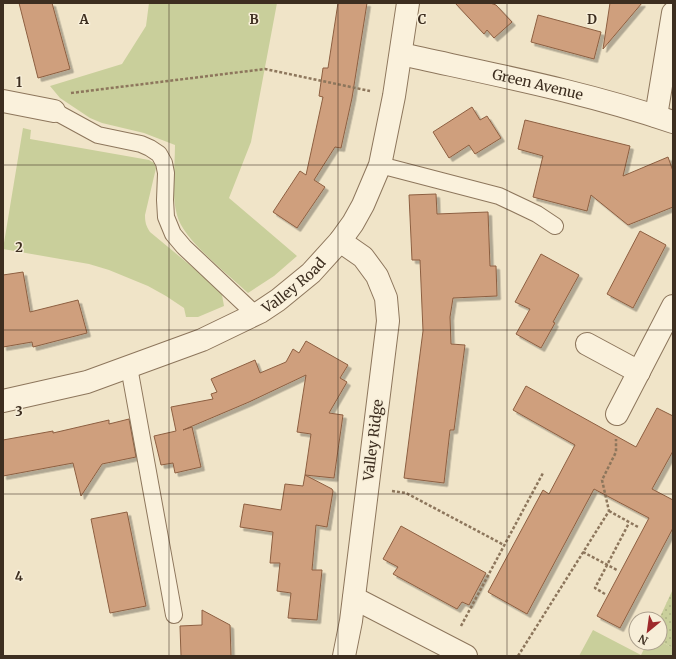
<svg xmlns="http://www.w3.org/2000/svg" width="676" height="659" font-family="Merriweather,serif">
<defs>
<pattern id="park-dots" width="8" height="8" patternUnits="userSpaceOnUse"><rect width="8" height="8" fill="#c9cf9b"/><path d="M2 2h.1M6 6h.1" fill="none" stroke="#aeb285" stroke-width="1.8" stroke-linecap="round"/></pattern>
<filter id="shadow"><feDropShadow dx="3.5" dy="3.5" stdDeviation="0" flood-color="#0004"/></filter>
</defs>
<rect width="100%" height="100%" fill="#f0e4c8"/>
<path fill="#c9cf9b" d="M149,3H277L251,142L229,198L297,256L274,276L248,293C229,275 183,240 177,215C171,193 175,168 175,145L144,133L102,123L90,118L60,98L50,86L122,64L146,26Z
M23,128L31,130L30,139L149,160L154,163L156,168L145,215C145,222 146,226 150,232L220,290L222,295L224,306L198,317H186L184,308L166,296L148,286L109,270L89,264L3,249Z
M593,630L641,655L647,643H660V641L673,648V656H579Z"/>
<path fill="url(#park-dots)" d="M673,589V648L660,641L659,619Z"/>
<path fill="#cf9f7d" stroke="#8d5f41" filter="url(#shadow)" d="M19,3H52L70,69L38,78Z
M338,3H367L352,98L341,148L335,147L314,180L325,187L297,228L273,212L300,171L306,175L323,97L319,96L323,68H328Z
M455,3H490L496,5L512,22L494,38L487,30L484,34Z
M610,3H642L603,49Z
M538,15L601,32L594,59L531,42Z
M472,107L480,120L487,116L501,138L475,154L469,145L449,158L433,132Z
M525,120L630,146L623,176L668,157L673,171V207L628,225L591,195L587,211L533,197L543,156L518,149Z
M436,194L437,214L488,212L490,266H496L497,296L453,298L450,317L451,344L465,345L454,430H450L444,483L404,478L423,331L420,260H412L409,195Z
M640,231L666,245L633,308L607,294Z
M541,254L579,275L553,322L555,323L541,348L516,334L530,309L515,302Z
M23,272L30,312L78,300L87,333L33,347L32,342L3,347V275Z
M306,341L348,365L340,378L347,382L329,413L343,415L334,478L305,475L311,434L297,432L306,375L249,402L183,430L192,427L201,467L175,473L173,463L161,465L154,436L176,431L171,407L213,399L211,394L217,392L211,379L255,360L260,373L286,362L293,349L299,353Z
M526,386L636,447L657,408L673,416V451L652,489L673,500V528L620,628L597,616L649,518L594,489L527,614L488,592L543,490L549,494L575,445L513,410Z
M129,419L136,457L102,464L81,496L73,463L3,476V440L53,431V433L109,420V424Z
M305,475L332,489L333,491L327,527L316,525L312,570H322L317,620L288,618L291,593L277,591L280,563H270L273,532L240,527L244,504L281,510L285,484L303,486Z
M127,512L146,606L110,613L91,519Z
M401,526L486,573L469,605L462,602L457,609L393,574L398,567L383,559Z
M202,610L230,625L231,656H181L180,626L202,625Z"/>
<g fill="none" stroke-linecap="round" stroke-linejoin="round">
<g stroke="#8d765c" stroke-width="18">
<path id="service" d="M54,111L98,135L141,144L150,148L159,154L164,163L166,173L165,200L166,217L173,234L184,247L255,314
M380,165L499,196L537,214L555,226
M129,367L174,615"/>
</g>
<g stroke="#8d765c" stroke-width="24">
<g id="minor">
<path id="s1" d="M401,54C491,74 586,92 673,122"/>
<path d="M3,101L54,111"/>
<path d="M656,116L673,13"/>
<path d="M340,241L363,257L377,276L386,298L388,321L351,621L344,656"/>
<path d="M587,344L639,372"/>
<path id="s2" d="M3,401L87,382L202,340L260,312L278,300L311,273L340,241L353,223L363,205L380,165L394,96L408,3"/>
<path d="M617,414L673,306"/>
<path d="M354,598L466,656"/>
</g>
</g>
<path stroke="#8d765c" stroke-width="2.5" stroke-dasharray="3 2" stroke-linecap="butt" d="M71,93L265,69L370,91
M392,491L406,493L504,545
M609,511L638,527
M583,552L617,570
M605,594L595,588L629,523
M461,626L543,473
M518,656L609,511L602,480L616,452V439"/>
<use href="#service" stroke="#faf1dc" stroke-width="16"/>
<use href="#minor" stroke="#faf1dc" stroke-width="22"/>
</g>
<path fill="none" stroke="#3d2e20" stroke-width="1" stroke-opacity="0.55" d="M169,3V656M338,3V656M507,3V656M3,165H673M3,330H673M3,494H673"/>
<g text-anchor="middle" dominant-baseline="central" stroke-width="3" stroke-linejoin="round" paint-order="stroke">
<g font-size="14" fill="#3d2e20" stroke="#f7eed8">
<text stroke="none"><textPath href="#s1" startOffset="140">Green Avenue</textPath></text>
<text stroke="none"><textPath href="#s2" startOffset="316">Valley Road</textPath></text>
<text transform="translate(373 440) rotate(-83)">Valley Ridge</text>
</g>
</g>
<g font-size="13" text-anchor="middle" font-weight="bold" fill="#3d2e20" stroke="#f7eed8" stroke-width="3" stroke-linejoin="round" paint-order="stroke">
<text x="84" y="24">A</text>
<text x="254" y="24">B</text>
<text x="422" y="24">C</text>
<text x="592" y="24">D</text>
<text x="19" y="87">1</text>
<text x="19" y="252">2</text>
<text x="19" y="416">3</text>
<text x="19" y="581">4</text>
</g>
<rect width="676" height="659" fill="none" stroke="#3d2e20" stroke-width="8"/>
<g transform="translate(648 631) rotate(209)"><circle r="19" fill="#f7eed8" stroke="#ada18e"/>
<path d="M0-3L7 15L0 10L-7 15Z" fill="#9e2a2b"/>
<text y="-6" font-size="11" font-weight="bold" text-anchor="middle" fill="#3d2e20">N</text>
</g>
</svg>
